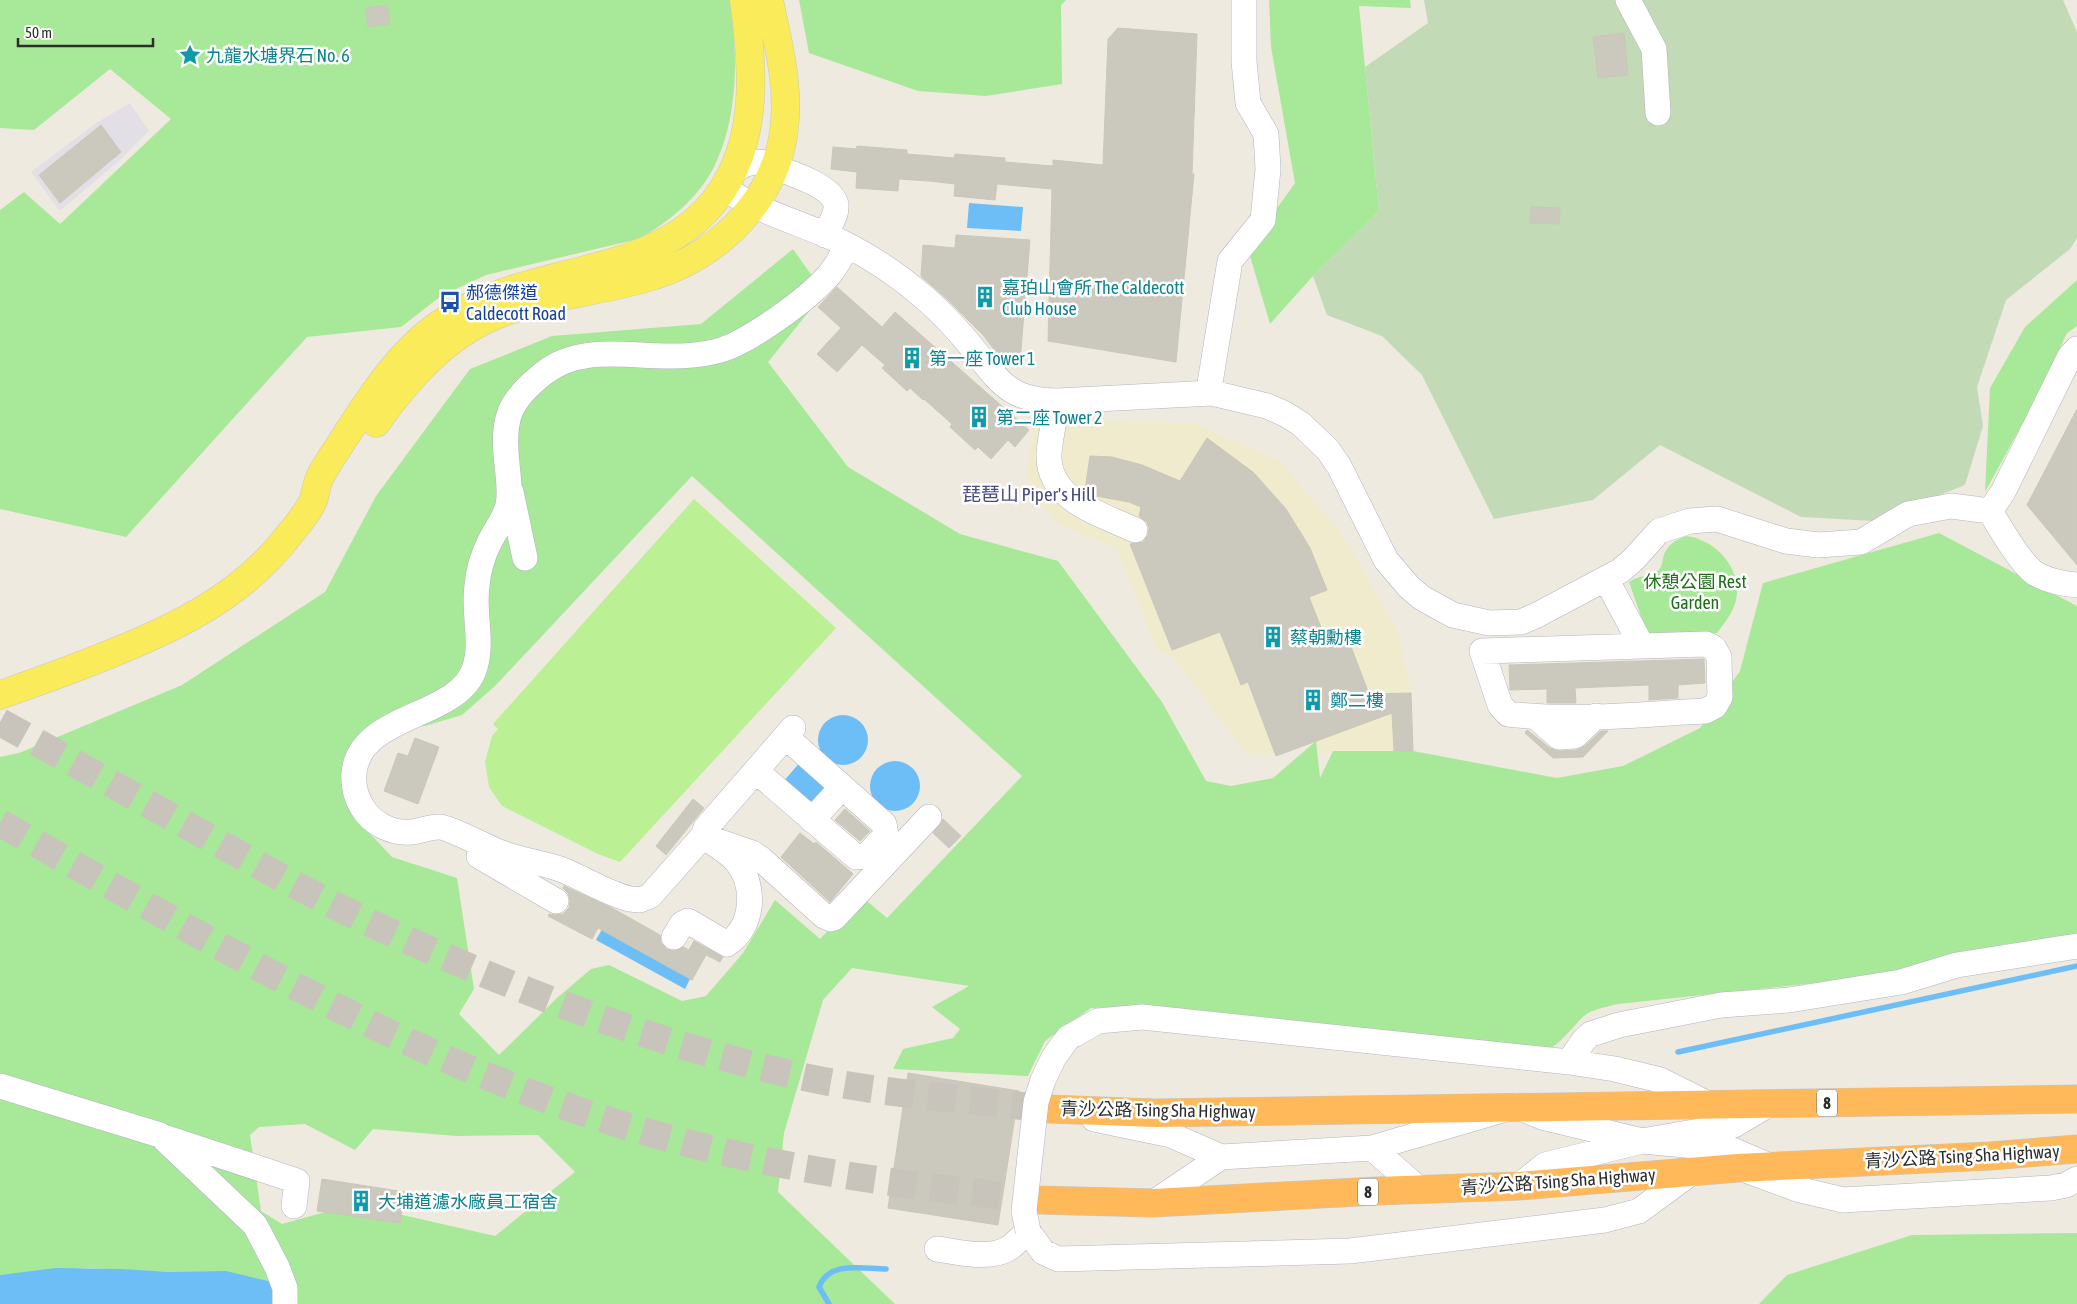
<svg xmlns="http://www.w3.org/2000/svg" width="2077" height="1304" font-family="'Asap Condensed','Noto Sans TC',sans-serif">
<rect width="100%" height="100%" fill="#efeadf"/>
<path fill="#e3dfe7" d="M130,103L149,131L121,159L60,211L31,172L96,123Z"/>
<path fill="#f1ebce" d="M1036,417L1196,424L1280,461L1345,538L1399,634L1411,693L1413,751H1333L1323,757L1316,741L1276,755L1246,754L1172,656L1157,651L1117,548L1059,525L1032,493L1026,469Z"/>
<path fill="#a8e899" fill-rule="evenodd" d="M0,0H730C738,55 739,118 713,169C697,199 668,223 638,239L486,275L441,296L401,327L307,337L126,537L0,509V210L24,192L60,224L171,119L110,69L34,130L0,128Z
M799,0H1066L1061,5L1062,84L986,96L918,91L809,53Z
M1269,0H1410L1411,8L1359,6L1379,211L1313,276L1270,324L1248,249L1295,183L1271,47Z
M793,249L824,293L768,362L848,467L960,534L1058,561L1162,702L1206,781L1231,786L1273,778L1316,741L1320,778L1333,751H1413L1557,778L1623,766L1700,728L1740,671L1763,583L1939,533L2077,606V938L2005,944L1872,977L1618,1004C1606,1007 1593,1009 1584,1016C1571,1028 1562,1043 1546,1051L1123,1007L1091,1008L1045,1041L1028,1076L893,1069L903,1049L953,1038L960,1029L932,1007L969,986L852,968L823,1000L784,1133L778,1192L895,1304H276L170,1272L87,1268L0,1275V757L19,753L182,685L325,592L376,496L470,369L552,336L701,324ZM692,476L1022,776L887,918L861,896L820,939L775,900L743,953L706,996L682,1001L609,965L591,969L557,998L499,1055L459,1014L474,989L457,878L392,857L360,823L343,794L347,755L401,729L425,726L462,715L495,686ZM305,1124L355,1150L373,1129L456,1136L538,1135L575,1172L495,1236L354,1204L282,1224L261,1211L250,1135L259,1127Z
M2077,280V326L2067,333L2031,408L1985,492L1990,388L2025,327Z
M1687,536C1714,540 1738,564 1737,592C1737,608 1726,621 1717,633L1648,636L1629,582C1640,574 1649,578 1659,570C1662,566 1662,563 1663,558C1666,545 1675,540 1687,536Z
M2077,1233V1304H1759L1787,1275L1912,1235Z"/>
<path fill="#c2dab5" d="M1424,0H2063L2077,32V238L2070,249L2006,300L1977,387L1983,426L1965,485L1874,521L1801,517L1660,445L1593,500L1494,519L1422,375L1382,336L1327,315L1313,276L1379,211L1365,67L1428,23Z"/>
<path fill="#bcf094" d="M694,499L836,628L620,862L598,854L502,806L489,787L485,762L492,736L498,729L493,724Z"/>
<path fill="#6dbef6" d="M969,203L1023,207L1021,231L967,228Z
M818 740a25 25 0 1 1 50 0a25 25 0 1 1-50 0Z
M802,760L829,784L810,806L783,782Z
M870 786a25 25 0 1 1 50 0a25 25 0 1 1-50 0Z
M606,922L694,971L685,989L596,940Z
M56,1268L122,1269L170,1272L226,1271L276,1283V1304H0V1275Z"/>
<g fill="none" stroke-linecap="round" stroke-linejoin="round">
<path stroke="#6dbef6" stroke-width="5.5" d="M1678,1052L2077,966
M829,1304L819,1287C829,1260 864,1269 886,1269"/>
</g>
<path fill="#cbc8bd" stroke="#cbc7b8" d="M387,5L390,24L368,27L365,8Z
M1118,28L1197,34L1192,174H1194L1176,362L1048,341L1052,189L997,184L995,200L954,196L955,184L929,181L899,179L898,191L856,188L857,172L831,169L833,147L856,149L857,146L907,150V154L931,156L954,158L955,154L1005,158V162L1053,166V160L1103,165L1108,39Z
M1624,33L1628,75L1598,78L1593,37Z
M101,125L121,152L60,203L39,175Z
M1531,207L1560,208L1559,224L1530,223Z
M956,235L1030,240L1020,362H1003L984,336L948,300L921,276L923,245L955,248Z
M837,287L882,327L895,312L1029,430L1015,447L1008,440L991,459L978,447L975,450L950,427L952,424L924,399L923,400L910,388L907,391L882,368L885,365L862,345L837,372L817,354L841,328L818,307Z
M2077,409V565L2027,505Z
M1207,438L1254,473L1286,509L1310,548L1327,590L1309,597L1327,643L1347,636L1369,694L1411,693L1413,751H1394L1392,713L1276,756L1248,682L1241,685L1220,632L1172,650L1130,544L1143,542L1148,535L1149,528L1147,522L1139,516L1141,507L1129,502L1096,496L1085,490L1090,456L1112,457L1142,465L1180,481Z
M1704,659L1705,683L1678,685V698L1649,700V685L1575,688L1576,703H1547V689L1510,690L1509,665Z
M1527,730L1550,748L1560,751L1577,750L1585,746L1601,731H1608L1583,757L1553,758L1525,733Z
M415,738L439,747L418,804L384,791L398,753L408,756Z
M693,799L704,808L666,855L656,846Z
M845,809L870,831L860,841L835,820Z
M943,819L961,836L949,848L933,833Z
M800,833L814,844L816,842L853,874L830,902L781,857Z
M564,886L612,908L660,935L661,943L667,949L674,951L683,947L689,950L694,941L723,957L720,962L706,955L692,980L598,928L592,939L548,916L549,914L555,915L563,914L569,908L570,901L568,893L563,888Z
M908,1073L1019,1091L998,1225L888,1208Z
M322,1179L405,1192L400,1223L317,1211Z"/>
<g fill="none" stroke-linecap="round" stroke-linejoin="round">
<path stroke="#c8c4bb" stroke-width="28" stroke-dasharray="28 14" stroke-linecap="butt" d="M0,722C69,760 139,799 208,837C265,869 321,900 379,927C513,989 651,1043 795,1075C878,1094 965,1099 1049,1109
M0,823C215,943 429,1074 668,1138C790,1171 913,1186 1038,1200"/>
<g stroke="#b3b3c1" stroke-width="26">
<path id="minor" d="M1628,0L1654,49L1658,113
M732,173C741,165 748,162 760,162C778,169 833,184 836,205C837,215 829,226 825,235
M724,188C754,209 790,220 824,234C861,250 895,272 926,299C942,313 957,329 970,345C999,380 1007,401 1058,401L1212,393L1267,406L1285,414L1301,424L1328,450L1339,466L1386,560L1409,587L1422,598L1453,615L1489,623L1521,622L1537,615L1620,571L1633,560L1659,531L1690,521L1717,519L1786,541L1818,545L1861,542L1908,514L1951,506L1990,511
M847,245C842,255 837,266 829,275C808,299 765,329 736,344C718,353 694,356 673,356C630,357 581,344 544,373C508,401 502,419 507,464C508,477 511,491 508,505C505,518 496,529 490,541C483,555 478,570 477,586C473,612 483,641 475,667C460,719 360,712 354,773C353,785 356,797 362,807C371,823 392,834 411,832C420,832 430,826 440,827C451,828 486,847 499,852C518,860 540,862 560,869C584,878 605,893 630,899L640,900L650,896L703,836L752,853L761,859L824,916L831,919L834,918L929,817
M1212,393L1210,383L1230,261L1263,220L1268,169L1266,134L1248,103L1244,61V0
M1058,401C1055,418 1050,437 1049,454C1047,500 1101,514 1135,530
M511,492L525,558
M1990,511L2003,492L2070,356L2077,349
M1990,511C1999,526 2022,566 2036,574C2047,580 2064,584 2077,585
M1606,579L1642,646
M1706,644L1714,648L1719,657L1720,697L1715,706L1705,711C1640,714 1573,722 1508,714L1500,705L1482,651Z
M1536,717L1559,737L1575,736L1596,716
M756,771L856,857L866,856L886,835L884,824L786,737
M812,820L842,787
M479,856L556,901
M674,937L682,924L688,921L727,944C754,927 756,886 737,862C729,852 714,844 703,836L706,828L793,728
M1068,1038L1098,1021L1142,1017L1569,1062L1615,1069L1660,1080L1710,1105
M1569,1062L1584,1040L1591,1034L1619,1025L1721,1005L1789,1000L1901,982L1957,965L2077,946
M0,1086L160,1135L255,1225L277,1267L285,1288V1304
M1094,1119L1171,1135L1221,1157L1372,1148L1516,1106L1542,1117L1642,1141L1730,1149L1772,1167
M167,1138L297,1181L294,1206
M1372,1148L1420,1190
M1748,1171L1797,1189L1843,1200L2051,1188L2066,1185L2077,1179
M1519,1186L1545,1165L1642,1141L1734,1125L1771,1103
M1153,1203L1221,1157
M937,1249C960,1252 990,1261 1011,1247C1017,1242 1022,1236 1028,1231L1043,1252L1058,1259L1350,1251L1605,1220L1639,1211L1692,1172"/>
</g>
<g stroke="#c8c8c8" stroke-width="29">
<path id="major" d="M376,423C406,381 443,338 492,317C541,295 597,293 649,277C720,256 781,196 785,119C788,79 777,39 769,0
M0,695C37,682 74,669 110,654C178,627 243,595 289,535C297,525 306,515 312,503C316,495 316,485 320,477C326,465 334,454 341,443C368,401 398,353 440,324C460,310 482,300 505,292C576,267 666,264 716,199C760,141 753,67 744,0"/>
</g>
<g stroke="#c8c8c8" stroke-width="29">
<path id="highway" d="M1049,1109L1155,1113L2077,1099
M1038,1200L1153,1203L1377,1191L1519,1186L1738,1168L1990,1156L2077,1149"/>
</g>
<use href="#minor" stroke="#fff" stroke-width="25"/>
<use href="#major" stroke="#f9eb5a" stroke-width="28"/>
<use href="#highway" stroke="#ffb95a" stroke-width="28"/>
<g stroke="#b3b3c1" stroke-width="26" stroke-linecap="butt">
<path id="minor-bridge" d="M1028,1231L1024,1211L1036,1102L1043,1080L1054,1057L1068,1038"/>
</g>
<use href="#minor-bridge" stroke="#fff" stroke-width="25"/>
</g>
<defs>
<g id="sight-bare" transform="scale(1.725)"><path d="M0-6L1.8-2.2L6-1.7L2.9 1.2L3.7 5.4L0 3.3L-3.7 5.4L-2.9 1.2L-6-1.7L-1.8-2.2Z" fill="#0f9aa8" stroke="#fff" stroke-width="2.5" paint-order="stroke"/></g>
<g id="building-bare" transform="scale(1.725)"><path d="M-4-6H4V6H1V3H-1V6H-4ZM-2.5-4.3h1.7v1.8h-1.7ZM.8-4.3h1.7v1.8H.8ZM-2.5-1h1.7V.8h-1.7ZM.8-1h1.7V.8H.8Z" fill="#0f9aa8" stroke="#fff" stroke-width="2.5" paint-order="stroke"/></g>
<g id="bus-bare" transform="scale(1.725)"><path d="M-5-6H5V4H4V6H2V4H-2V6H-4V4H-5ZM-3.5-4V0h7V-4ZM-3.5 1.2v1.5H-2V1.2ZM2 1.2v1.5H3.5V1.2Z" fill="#1a4fb4" stroke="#fff" stroke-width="2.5" paint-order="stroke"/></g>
</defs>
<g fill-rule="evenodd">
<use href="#sight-bare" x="190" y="55"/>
<use href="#building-bare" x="985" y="297"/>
<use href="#bus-bare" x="450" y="302"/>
<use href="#building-bare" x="912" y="358"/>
<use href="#building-bare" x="979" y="417"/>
<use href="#building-bare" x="1273" y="637"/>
<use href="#building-bare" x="1313" y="700"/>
<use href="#building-bare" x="361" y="1201"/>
</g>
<g text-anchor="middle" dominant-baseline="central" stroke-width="5" stroke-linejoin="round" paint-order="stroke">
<g fill="#fff" stroke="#6c6c6c" stroke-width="1">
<rect x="1817" y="1089.5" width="20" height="27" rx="4"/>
<rect x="1358" y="1178.5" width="20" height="27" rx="4"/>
</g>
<g font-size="16" font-weight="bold" fill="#2d2d2d">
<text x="1827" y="1103">8</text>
<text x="1368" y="1192">8</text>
</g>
<g font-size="18" fill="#0d838f" stroke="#fff" text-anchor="start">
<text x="206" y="55">九龍水塘界石 No. 6</text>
<text x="1002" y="287">嘉珀山會所 The Caldecott<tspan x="1002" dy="21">Club House</tspan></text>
<text x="929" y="358">第一座 Tower 1</text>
<text x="996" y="417">第二座 Tower 2</text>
<text x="1290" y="637">蔡朝勳樓</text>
<text x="1330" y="700">鄭二樓</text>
<text x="378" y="1201">大埔道濾水廠員工宿舍</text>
</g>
<g font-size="18" fill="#164399" stroke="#fff" text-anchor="start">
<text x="466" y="292">郝德傑道<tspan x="466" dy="21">Caldecott Road</tspan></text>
</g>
<g font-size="18" fill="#1c7016" stroke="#fff">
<text x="1695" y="581">休憩公園 Rest<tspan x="1695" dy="21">Garden</tspan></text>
</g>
<g font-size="18" fill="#2d2d2d" stroke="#fff">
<text transform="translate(1158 1110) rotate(1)">青沙公路 Tsing Sha Highway</text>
<text transform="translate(1962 1156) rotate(-3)">青沙公路 Tsing Sha Highway</text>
<text transform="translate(1558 1181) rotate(-4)">青沙公路 Tsing Sha Highway</text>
</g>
<g font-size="19" fill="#4a4c81" stroke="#fff">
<text x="1029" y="494">琵琶山 Piper's Hill</text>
</g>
</g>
<path d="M18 38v8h135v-8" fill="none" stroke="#2d2d2d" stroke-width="2.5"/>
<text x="25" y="38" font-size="15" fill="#2d2d2d" stroke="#ffffff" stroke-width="4" paint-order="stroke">50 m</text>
</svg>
